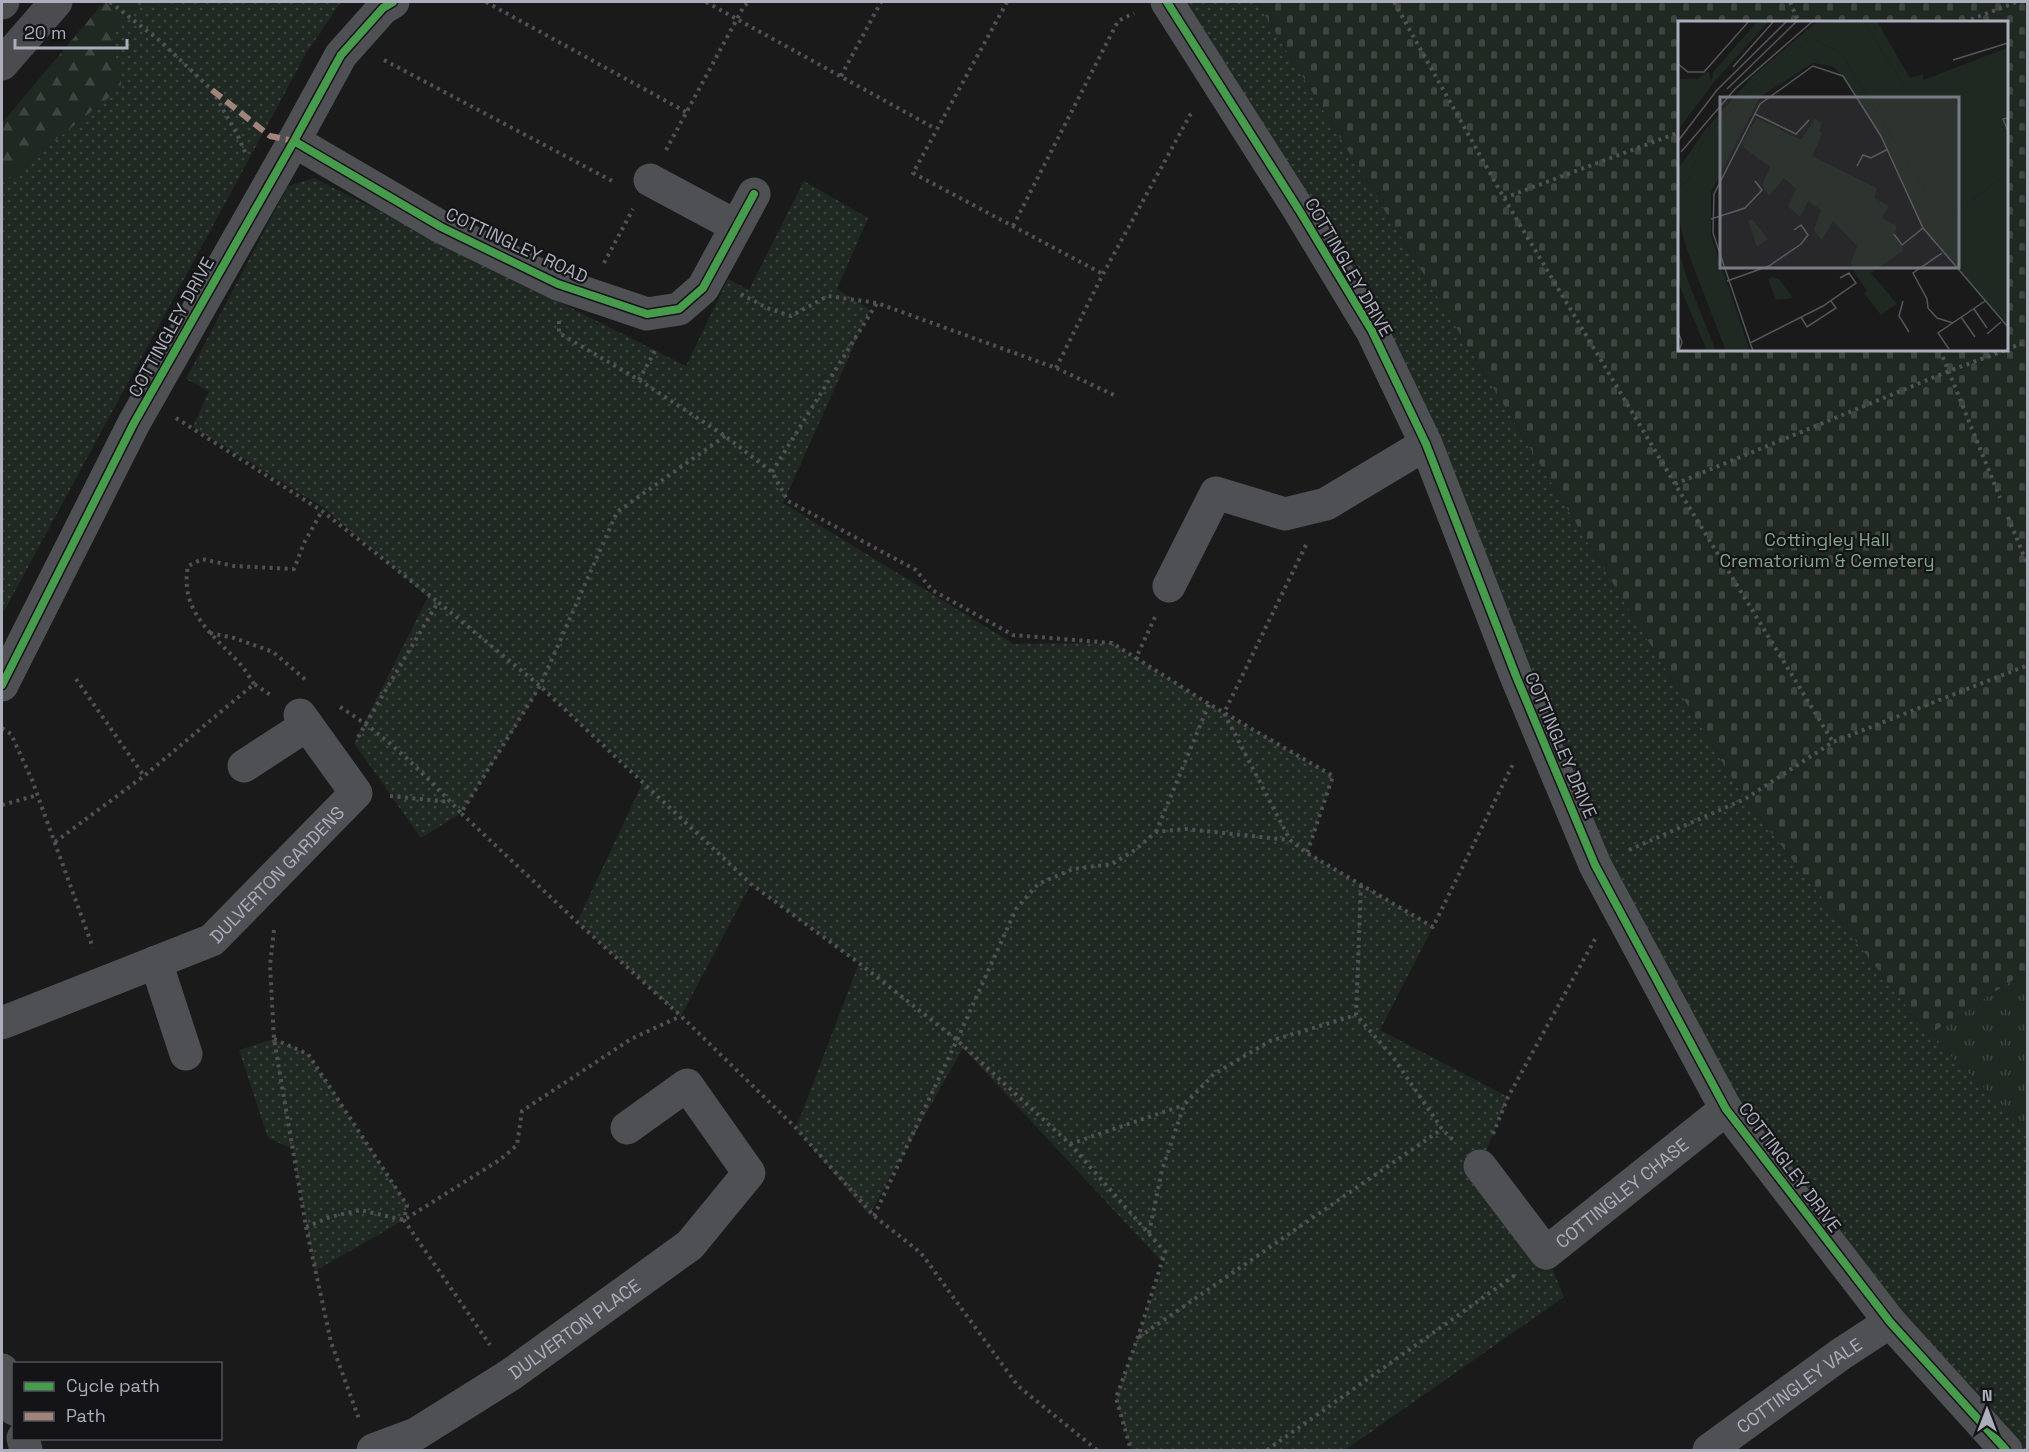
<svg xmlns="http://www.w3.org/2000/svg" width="2029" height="1452" font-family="'Space Grotesk',sans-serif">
<defs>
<pattern id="grass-dots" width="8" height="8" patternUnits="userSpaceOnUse" patternTransform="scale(1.5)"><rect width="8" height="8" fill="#202822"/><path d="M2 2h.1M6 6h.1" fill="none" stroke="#3e4540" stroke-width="1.8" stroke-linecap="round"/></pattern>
<pattern id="forest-firs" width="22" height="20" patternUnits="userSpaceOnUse" patternTransform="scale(1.5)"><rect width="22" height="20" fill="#202822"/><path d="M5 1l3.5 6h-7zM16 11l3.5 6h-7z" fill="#3e4540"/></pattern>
<pattern id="cemetery-stones" width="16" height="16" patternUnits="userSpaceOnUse" patternTransform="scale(1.5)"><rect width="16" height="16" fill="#202822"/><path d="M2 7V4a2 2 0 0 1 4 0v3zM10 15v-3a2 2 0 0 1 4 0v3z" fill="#3e4540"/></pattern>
<pattern id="park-tufts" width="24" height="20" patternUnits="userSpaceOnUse" patternTransform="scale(1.5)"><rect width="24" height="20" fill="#202822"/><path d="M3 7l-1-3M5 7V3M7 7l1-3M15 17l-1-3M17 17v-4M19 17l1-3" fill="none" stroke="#3e4540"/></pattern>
</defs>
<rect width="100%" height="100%" fill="#1a1a1b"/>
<path fill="url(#grass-dots)" d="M206,2H341L307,52L2,615V183L122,87L110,31L135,5Z
M1167,2H1257L1745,799L1929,1035L2027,1129V1450H2006L1726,1109L1595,865L1426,444Z
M314,178L686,366L728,279L749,290L804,181L868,218L837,289L870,310L783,503L1014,644L1112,643L1208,704L1333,776L1307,853L1433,927L1380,1030L1508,1097L1480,1166L1546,1253L1564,1297L1345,1450H1131L1116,1398L1164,1264L963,1048L869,1215L796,1128L859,963L751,884L681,1016L577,922L643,782L541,686L461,813L421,838L354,743L428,597L324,508L193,427L209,391L186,379L288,186Z
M274,1039L308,1054L407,1205L404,1220L315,1271L293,1149L268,1138L239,1050Z"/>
<path fill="url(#forest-firs)" d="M104,2H206L135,5L110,31L122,87L2,183V123Z"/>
<path fill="url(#cemetery-stones)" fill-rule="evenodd" d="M1257,2H2027V971L1929,1035L1745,799ZM1680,22H2006V350H1680Z"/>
<path fill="url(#park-tufts)" d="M2027,971V1129L1929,1035Z"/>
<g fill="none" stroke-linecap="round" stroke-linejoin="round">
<path stroke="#505155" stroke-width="4" stroke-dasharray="3 4.5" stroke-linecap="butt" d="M110,2L159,40L212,90L237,134L245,152
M486,2L686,112
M706,2L936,129
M1007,2L913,173L1103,274
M1394,2L1504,198L1675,484L1833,742
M1790,2L1799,22
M1964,22L2017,2
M384,60L616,183
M841,76L881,2
M666,150L744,6L749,2
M1504,198L1680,132
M1013,226L1118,21L1134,13
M604,263L633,209
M741,294L767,308L791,316L828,296L877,303L1056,368L1116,396
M559,321V333L639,380L725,436L772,472L788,501L916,570L932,590L1013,635L1112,643L1136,658
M2006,349L2028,342
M1940,350L2000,498
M1056,368L1103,274L1190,115L1194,112
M639,380L656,349
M176,418L322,511L438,602
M725,436L617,512L540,686L461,813L577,922L681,1016L796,1128L874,1216L921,1253L1018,1386L1097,1450
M772,472L877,303
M1675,484L1949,371L2006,350
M2008,517L2028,566
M1306,545L1224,713L1290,840L1307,853L1433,927L1513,764
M1155,617L1136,658L1209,704L1333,776L1307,853
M210,633L234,638L273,652L306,680
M76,679L144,776
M254,684C250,678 246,671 241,665C214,635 179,612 188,566L202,559L234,566L294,569L304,543L322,511
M340,707C386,735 424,774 461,813
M2,728L11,734L32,780L93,948
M358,737L438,602L540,686L751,884L859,963L957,1040L1070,1144L1165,1252L1138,1337L1116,1398L1131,1450
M390,796L450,802
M2,805L38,795
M1156,832L1209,704
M55,842L144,776L254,684L272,696
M1629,850L1745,799L1833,742L2028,665
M1361,885L1356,1015L1393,1057L1442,1129L1454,1141
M274,930L270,965L274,1039L306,1227L331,1342L359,1419
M274,1039L308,1054L407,1205L404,1220L490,1345
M1493,1134L1508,1097L1595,939
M1070,1144L1184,1105
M874,1216L957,1040L1016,909L1038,884L1073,869L1112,864L1135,850L1156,832L1186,829L1289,840
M306,1227L330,1217L360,1210L404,1220L501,1159L517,1145L522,1111L631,1039L681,1016
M1149,1233L1162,1170L1184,1105L1214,1074L1270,1041L1356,1015
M1139,1337L1442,1129
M1267,1450L1518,1273"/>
<g stroke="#4e5054" stroke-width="33">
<path d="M1167,2L1299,210L1372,331L1426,444L1516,676L1595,865L1726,1109L1890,1322L2006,1450"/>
<path d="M294,141L441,227L558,284L647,314L679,309L703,288L754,194"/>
<path d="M650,180L736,226"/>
<path d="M1169,586L1216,493L1285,514L1326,504L1426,444"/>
<path d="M2,685L134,423L294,141L341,55L383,8L393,2"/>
<path d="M244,766L307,725"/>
<path d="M156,962L186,1054"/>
<path id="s1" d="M2,1023L212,940L356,793L300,715"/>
<path id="s2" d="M1480,1166L1546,1253L1726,1109"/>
<path d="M2,1370L14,1409"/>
<path d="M23,1438L26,1450"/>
<path id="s3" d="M373,1450L416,1434L510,1375L690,1245L749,1173L687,1085L627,1128"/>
<path id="s4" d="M1709,1450L1841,1354L1890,1322"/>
</g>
<path stroke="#4c4c50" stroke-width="33" d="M2,3L3,2
M2,64L56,2"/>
<path stroke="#a18479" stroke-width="6" stroke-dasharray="12 6" stroke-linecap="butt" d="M212,90L270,136L294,141"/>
<g stroke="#141417" stroke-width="11">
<path id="cycleway" d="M1167,2L1299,210L1372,331L1426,444L1516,676L1595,865L1726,1109L1890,1322L2006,1450
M294,141L441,227L558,284L647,314L679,309L703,288L754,194
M2,685L134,423L294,141L341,55L383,8L393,2"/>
</g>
<use href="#cycleway" stroke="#469c4c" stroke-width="8"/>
</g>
<g text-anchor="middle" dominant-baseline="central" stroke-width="4.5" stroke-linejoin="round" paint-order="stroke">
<g font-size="18" fill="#acafbb" stroke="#141417">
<text transform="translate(517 245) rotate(25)">COTTINGLEY ROAD</text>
<text transform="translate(1349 267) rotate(60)">COTTINGLEY DRIVE</text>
<text transform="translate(171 327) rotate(-61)">COTTINGLEY DRIVE</text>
<text transform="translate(1561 745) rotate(67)">COTTINGLEY DRIVE</text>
<text stroke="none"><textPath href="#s1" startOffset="318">DULVERTON GARDENS</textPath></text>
<text transform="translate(1790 1167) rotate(53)">COTTINGLEY DRIVE</text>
<text stroke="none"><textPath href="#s2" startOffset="206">COTTINGLEY CHASE</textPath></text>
<text stroke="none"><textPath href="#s3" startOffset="236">DULVERTON PLACE</textPath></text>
<text stroke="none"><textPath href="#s4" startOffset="111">COTTINGLEY VALE</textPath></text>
</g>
<g font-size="18" fill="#83a688" stroke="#141417">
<text x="1827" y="539">Cottingley Hall<tspan x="1827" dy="21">Crematorium &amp; Cemetery</tspan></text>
</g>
</g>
<g transform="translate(1678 21)">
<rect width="330" height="330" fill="#1a1a1b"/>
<path d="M132,17L163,32L247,170L330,262V305L245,207L210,128L162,52L154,45L135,42L82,76L33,171V215L72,330H48L9,229L0,195V166L10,159L26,117L56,86L55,80L66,76ZM79,97L123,119L137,98L144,102L141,110L144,113L134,135L199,167L196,177L211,185L204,197L219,205L216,213L226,229L193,252L219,283L203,294L186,272L189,270L176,251L173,241L179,225L155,200L144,219L136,209L143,189L130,180L122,196L110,185L118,168L106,157L91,175L84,164L92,146L65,126L64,121ZM74,198L90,218L79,226L70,200ZM94,256L101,258L115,277L98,279L90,258Z" fill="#202822"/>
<path d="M80,0H91L37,60L0,109V58H19L31,50L33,61L36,50ZM140,0H152L66,76L55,80L56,86L26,117L10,159L0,166V148L27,109L77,53ZM185,0H199L232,57L245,53V60L227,66ZM0,229L10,260L38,330H29L0,261Z" fill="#202822"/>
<path d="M152,0H185L227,66L329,27L330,152L269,198L247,170L163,32L132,17Z" fill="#202822"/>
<path d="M330,152V262L269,198Z" fill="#202822"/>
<path d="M330,192V239L306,211Z" fill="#202822"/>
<path fill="none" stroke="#54565b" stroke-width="1.5" d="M275,39L330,22M0,43L10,51H26L71,0M55,46L96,0M49,68L119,0M77,93L118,113L131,99M330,97L325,98L330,110M0,120L39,69L109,0M3,131L57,68L135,0M179,145L185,134L193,137L210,128M33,198L67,187L84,169L77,160M216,213L224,224L245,207M264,232L235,252L249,278L250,287L259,297L275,302M49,260L91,245L123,223L130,214L123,204L116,209M225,280L221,295L231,311M296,288L309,307M123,296L129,306L158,287L153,280M283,296L297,316M0,311L4,321L1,330M309,313L323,301M72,322L145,285L178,262L171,252L162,257M271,328L260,312L307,280M75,330L35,212L36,173L82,83L135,45L165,55L203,115L245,207L330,306"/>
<path fill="#797b83" fill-opacity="0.15" stroke="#797b83" stroke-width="3" d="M42,76H281V247H42Z"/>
<rect width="330" height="330" fill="none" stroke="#acafbb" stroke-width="3"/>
</g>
<rect width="2029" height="1452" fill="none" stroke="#acafbb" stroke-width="6"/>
<rect x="12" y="1362" width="210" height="78" fill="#141417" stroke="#515259" stroke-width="1.5"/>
<rect x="24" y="1382" width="30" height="9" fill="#469c4c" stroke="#515259" stroke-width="1.5"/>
<text x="66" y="1392" font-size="18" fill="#acafbb">Cycle path</text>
<rect x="24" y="1412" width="30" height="9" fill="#a18479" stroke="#515259" stroke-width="1.5"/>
<text x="66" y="1422" font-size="18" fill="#acafbb">Path</text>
<g transform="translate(1987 1410)" stroke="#141417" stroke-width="4.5" paint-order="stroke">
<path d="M0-4.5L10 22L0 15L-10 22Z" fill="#acafbb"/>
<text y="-9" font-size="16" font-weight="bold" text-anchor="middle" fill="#acafbb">N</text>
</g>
<path d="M15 39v9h112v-9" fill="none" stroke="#acafbb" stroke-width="3"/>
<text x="24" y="39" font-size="18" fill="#acafbb" stroke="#141417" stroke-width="4.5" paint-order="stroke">20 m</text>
</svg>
